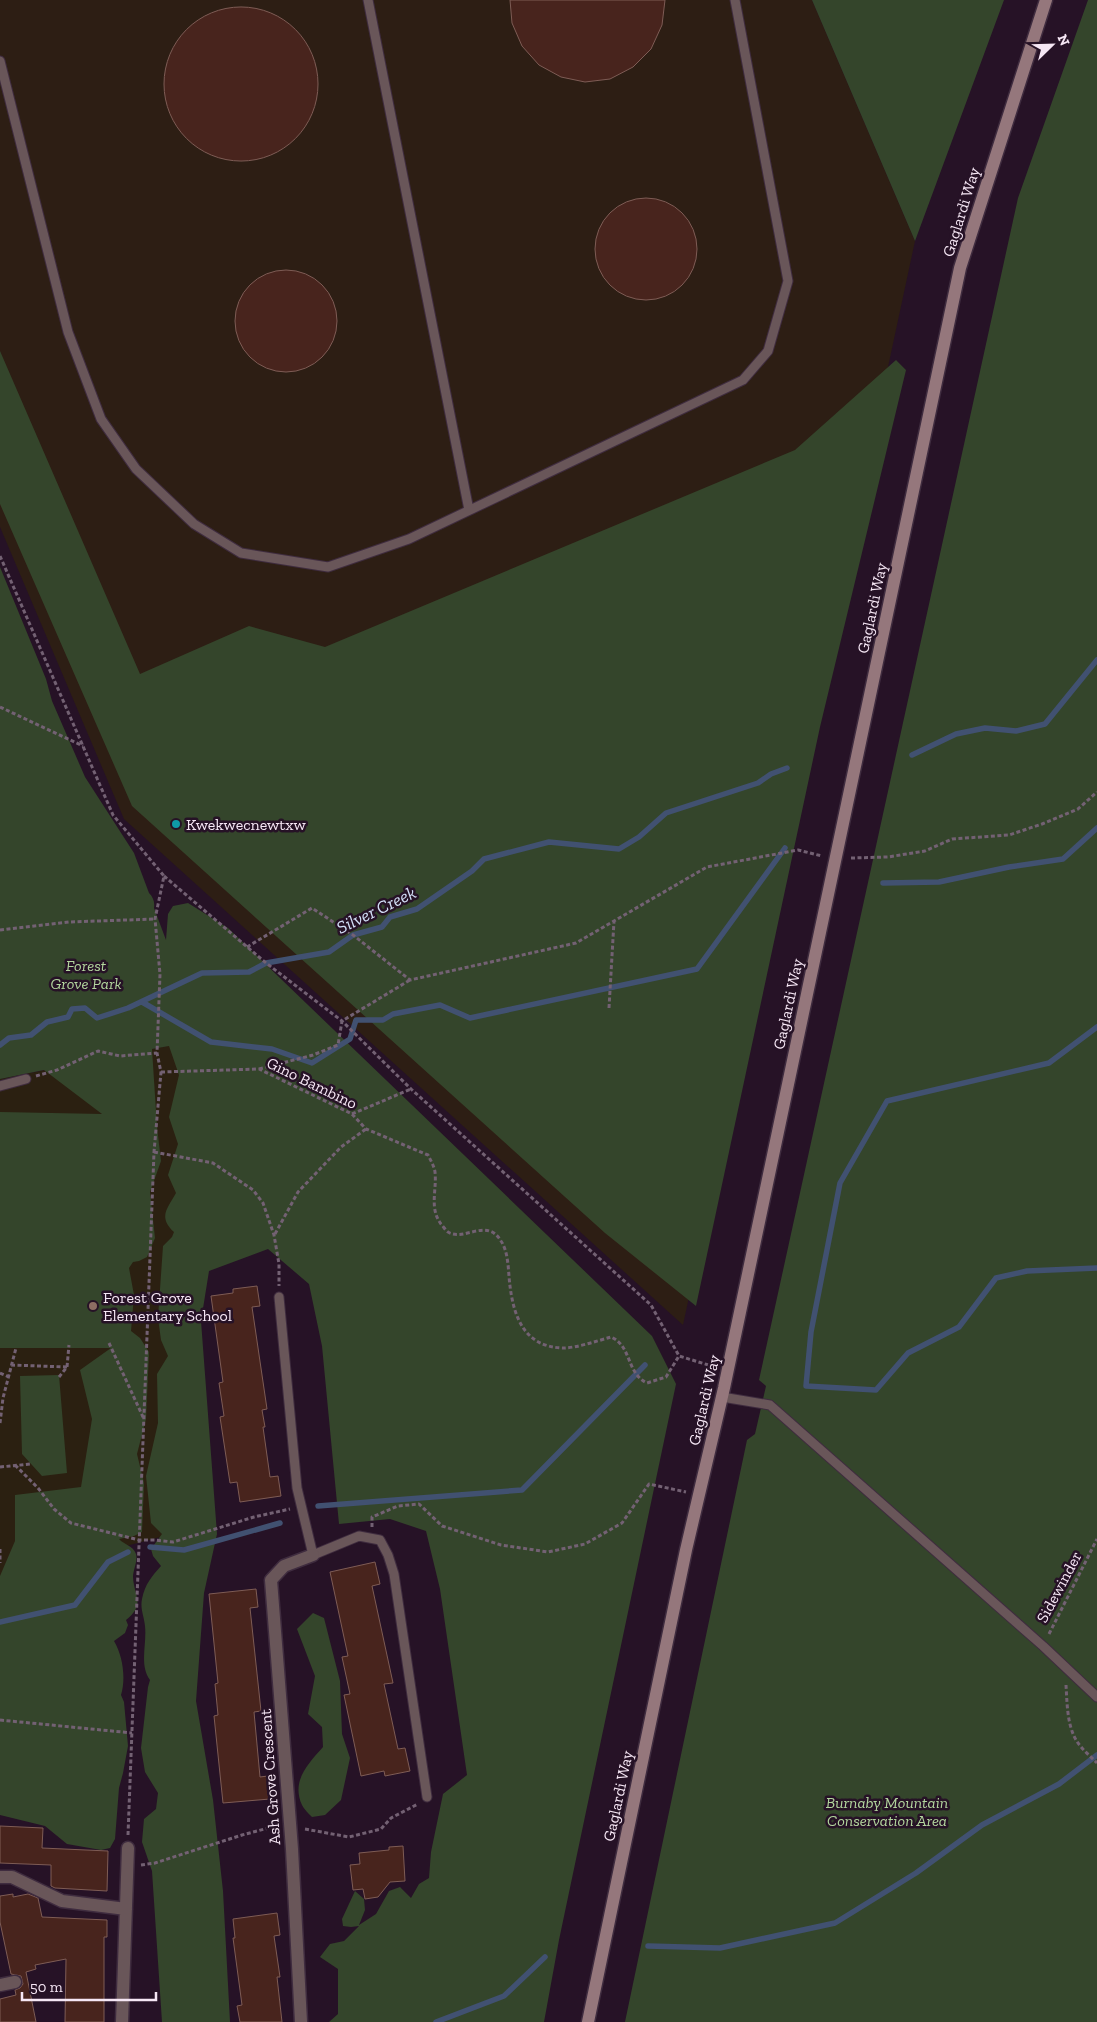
<svg xmlns="http://www.w3.org/2000/svg" width="1097" height="2022" font-family="'Zilla Slab',serif">
<rect width="100%" height="100%" fill="#261226"/>
<path fill="#2d1e14" d="M0,0H812L915,241L683,1325L124,819L0,527Z"/>
<path fill="#2b2011" d="M202,1039L172,1534L0,1579V1079Z"/>
<path fill="#34452b" d="M812,0H1004L915,241Z
M1088,0H1097V2022H625L747,1440L755,1434L766,1386L759,1380L1018,198Z
M0,351L140,674L249,626L325,647L795,450L896,360L906,370L820,727L696,1306L605,1233L132,806L0,504Z
M0,567L46,679L52,701L85,777L134,853L149,893C153,897 155,902 154,908L166,940L168,914L173,906L188,903L228,928L652,1336L676,1384L559,1940L544,2022H329L338,2014V1969L320,1957L330,1944L344,1941L359,1926L351,1927L343,1926L342,1919L355,1891L364,1899L365,1910L359,1925L376,1914L389,1891L400,1887L411,1898L419,1884L429,1878L431,1852L443,1794L467,1775L440,1589L426,1531L390,1519L339,1524L322,1346L309,1284L268,1249L209,1271L201,1321L217,1534L204,1593L196,1701L213,1800L223,1891L230,2022H162L152,1871L142,1842L144,1819L156,1809L158,1793L145,1772L141,1748L148,1687L150,1680C139,1665 147,1644 145,1626C144,1616 140,1609 142,1599C145,1584 152,1576 161,1566L153,1556L151,1549L162,1534L151,1523L146,1476L158,1423L157,1374L168,1356L161,1340L158,1318L163,1246L172,1237L174,1232C158,1217 167,1209 176,1193L168,1175L178,1144L169,1117L179,1075L169,1046L152,1049L157,1127L161,1161L150,1192L155,1238L147,1257L139,1261L133,1262L129,1268L134,1295L131,1331L140,1338L149,1352L146,1419L137,1454L144,1483L142,1532L134,1536L119,1539C124,1545 133,1545 136,1554C138,1561 133,1570 133,1577C134,1597 146,1604 126,1620L128,1625L125,1633L114,1641C123,1656 126,1679 121,1695L124,1702L128,1746L123,1773L119,1788L115,1839L110,1848L101,1850L67,1844L45,1826L0,1815V1576L15,1541V1495L81,1487L92,1419L80,1370L111,1348H0V1112L102,1114L44,1070L0,1079Z
M59,1375L67,1473L42,1476L22,1454L20,1376Z
M313,1613L324,1618L340,1681L342,1734L350,1758L341,1800L325,1815L312,1817C309,1814 304,1809 302,1805C291,1781 308,1764 323,1747L322,1727L308,1714L315,1676L297,1629Z"/>
<g fill="none" stroke-linecap="round" stroke-linejoin="round">
<path stroke="#415171" stroke-width="5.5" d="M912,755L956,734L985,728L1016,731L1045,724L1097,660
M883,883L939,882L1009,867L1063,859L1097,828
M142,1002L211,1042L272,1049L312,1063L350,1039L356,1020H383L393,1014L440,1005L470,1018L697,969L785,848
M1097,1027L1049,1063L887,1101L840,1183L811,1332L806,1386L876,1390L908,1353L959,1327L996,1278L1027,1271L1097,1268
M0,1045L9,1038L31,1035L47,1022L68,1017L72,1009L85,1008L97,1018L128,1008L202,973L249,972L266,963L329,952L353,935L382,927L390,917L417,909L472,871L484,859L549,842L619,849L639,837L666,813L758,783L771,774L787,768
M318,1506L522,1490L645,1365
M150,1547L184,1550L280,1523
M0,1622L75,1605L108,1562L128,1552
M648,1946L720,1948L835,1923L916,1873L982,1825L1059,1784L1097,1755
M436,2022L504,1996L545,1957"/>
</g>
<path fill="#48241d" stroke="#7e5c55" d="M510,0H665L662,25L651,49L633,67L610,79L585,82L561,77L539,65L522,46L512,23Z
M164 84a77 77 0 1 1 154 0a77 77 0 1 1-154 0Z
M595 249a51 51 0 1 1 102 0a51 51 0 1 1-102 0Z
M235 321a51 51 0 1 1 102 0a51 51 0 1 1-102 0Z
M257,1286L260,1306L252,1307L267,1409L262,1410L265,1427H263L270,1477L278,1476L281,1496L240,1502L237,1482L230,1483L220,1417L224,1416L219,1383L223,1382L211,1296L233,1293V1289Z
M375,1562L380,1584L372,1586L393,1683L384,1684L398,1749L405,1748L410,1771L385,1776L384,1771L361,1776L344,1695L350,1694L342,1657L348,1656L330,1572Z
M256,1589L258,1607L250,1608L261,1711L254,1712L260,1777L268,1776L270,1799L223,1803L214,1716L218,1715L215,1684L218,1683L209,1594Z
M0,1826L43,1828L42,1848L108,1851L107,1891L55,1888L51,1886V1865L0,1863Z
M403,1846L405,1881L390,1882L378,1897L365,1899L363,1889L353,1890L350,1865L360,1864L359,1853L389,1850V1847Z
M13,1894V1897L28,1894L38,1898L42,1917L107,1920V1937H104V2022H65L66,1959L35,1965L36,1969L26,1972L36,2022H0V1999L16,1995L15,1990L20,1988L23,1984L21,1976L11,1974L0,1922V1896Z
M277,1913L280,1935L274,1936L280,1977H277L282,2022H240L237,2006L242,2005L233,1938H235L233,1919Z"/>
<g fill="none" stroke-linecap="round" stroke-linejoin="round">
<g stroke="#3f2c3f" stroke-width="11">
<path id="service" d="M368,0L469,510
M0,61L68,332L101,419L136,469L194,524L241,553L328,567L409,539L743,380L768,351L788,281L735,0
M0,1086L26,1079
M279,1297L297,1488L313,1555L359,1536L380,1540L388,1555L394,1574L427,1797
M722,1397L770,1405L1043,1646L1097,1697"/>
</g>
<g stroke="#3f2c3f" stroke-width="15">
<path id="minor" d="M0,1877H12L62,1901L126,1909
M0,1985L15,1982
M122,2022L128,1848
M301,2022L292,1849L271,1580L284,1566L313,1555"/>
</g>
<g stroke="#3f2c3f" stroke-width="15">
<path id="secondary" d="M588,2022L686,1550L724,1388L960,268L1046,0"/>
</g>
<path stroke="#736173" stroke-width="3" stroke-dasharray="4 2.5" stroke-linecap="butt" d="M0,556L113,815L164,876L155,919L160,974L157,1053L161,1072L154,1152L128,1835
M0,707L83,746
M851,858L888,857L925,851L952,839L1009,835L1042,824L1078,809L1097,792
M164,876L266,963L342,1021L411,1089L651,1305L679,1356L715,1367
M0,930L69,922L155,919
M247,947L312,908L353,935L410,980L576,943L707,867L798,850L822,856
M609,1008L614,921
M259,1069L313,1055L338,1045L342,1021L410,980
M161,1072L259,1069L352,1114L366,1129L428,1155C431,1161 434,1166 435,1172C437,1190 429,1208 441,1224C443,1226 446,1231 448,1232C464,1242 487,1217 501,1241C509,1253 508,1271 510,1286C514,1318 525,1347 563,1348C576,1348 597,1341 611,1337C632,1346 626,1373 647,1383L666,1377L679,1356
M36,1076L57,1070L98,1051L120,1056L157,1053
M352,1114L411,1089
M154,1152L213,1163L253,1190L263,1203L274,1235L279,1264V1286
M275,1234L298,1192L341,1147L366,1129
M109,1343L143,1417
M11,1365L67,1367
M0,1373L9,1377
M59,1377L67,1367L69,1345
M0,1423L3,1398L16,1348
M15,1465L38,1488L54,1509L71,1523L139,1540H155L173,1542L254,1517L290,1509
M0,1467L31,1464
M372,1527V1517L398,1506L419,1504L442,1526L501,1545L548,1552L585,1544L622,1523L649,1484L686,1492
M0,1549V1563
M1049,1634L1097,1539
M1066,1685C1067,1701 1067,1721 1074,1736C1079,1747 1089,1755 1097,1763
M0,1720L132,1733
M305,1829L349,1837L381,1829L391,1818L418,1804
M141,1865L155,1863L242,1835L276,1826"/>
<use href="#service" stroke="#695659" stroke-width="9"/>
<use href="#minor" stroke="#695659" stroke-width="12"/>
<use href="#secondary" stroke="#95777c" stroke-width="12"/>
</g>
<circle fill="#0f9aa8" stroke="#261226" stroke-width="2" cx="176" cy="824" r="5"/>
<circle fill="#8d6e63" stroke="#261226" stroke-width="2" cx="93" cy="1306" r="5"/>
<g text-anchor="middle" dominant-baseline="central" stroke-width="5" stroke-linejoin="round" paint-order="stroke">
<g font-size="16" fill="#f6e7f5" stroke="#261226">
<text transform="translate(961 212) rotate(-73)">Gaglardi Way</text>
<text transform="translate(872 608) rotate(-78)">Gaglardi Way</text>
<text transform="translate(788 1004) rotate(-78)">Gaglardi Way</text>
<text transform="translate(312 1083) rotate(26)">Gino Bambino</text>
<text transform="translate(704 1400) rotate(-77)">Gaglardi Way</text>
<text transform="translate(1059 1587) rotate(-62)">Sidewinder</text>
<text transform="translate(270 1777) rotate(-94)">Ash Grove Crescent</text>
<text transform="translate(618 1796) rotate(-78)">Gaglardi Way</text>
</g>
<g font-size="16" fill="#f6e7f5" stroke="#261226" text-anchor="start">
<text x="186" y="824">Kwekwecnewtxw</text>
<text x="103" y="1297">Forest Grove<tspan x="103" dy="18">Elementary School</tspan></text>
</g>
<g font-size="16" font-style="italic" fill="#b3d79e" stroke="#261226">
<text x="86" y="965">Forest<tspan x="86" dy="18">Grove Park</tspan></text>
<text x="887" y="1802">Burnaby Mountain<tspan x="887" dy="18">Conservation Area</tspan></text>
</g>
<g font-size="18" font-style="italic" fill="#d4e0f8" stroke="#261226">
<text transform="translate(376 910) rotate(-26)">Silver Creek</text>
</g>
</g>
<g transform="translate(1052 45) rotate(67)" stroke="#261226" stroke-width="4" paint-order="stroke">
<path d="M0-4L9 19L0 12L-9 19Z" fill="#f6e7f5"/>
<text y="-8" font-size="14" font-weight="bold" text-anchor="middle" fill="#f6e7f5">N</text>
</g>
<path d="M22 1992v8h134v-8" fill="none" stroke="#f6e7f5" stroke-width="2.5"/>
<text x="30" y="1992" font-size="15" fill="#f6e7f5" stroke="#261226" stroke-width="4" paint-order="stroke">50 m</text>
</svg>
